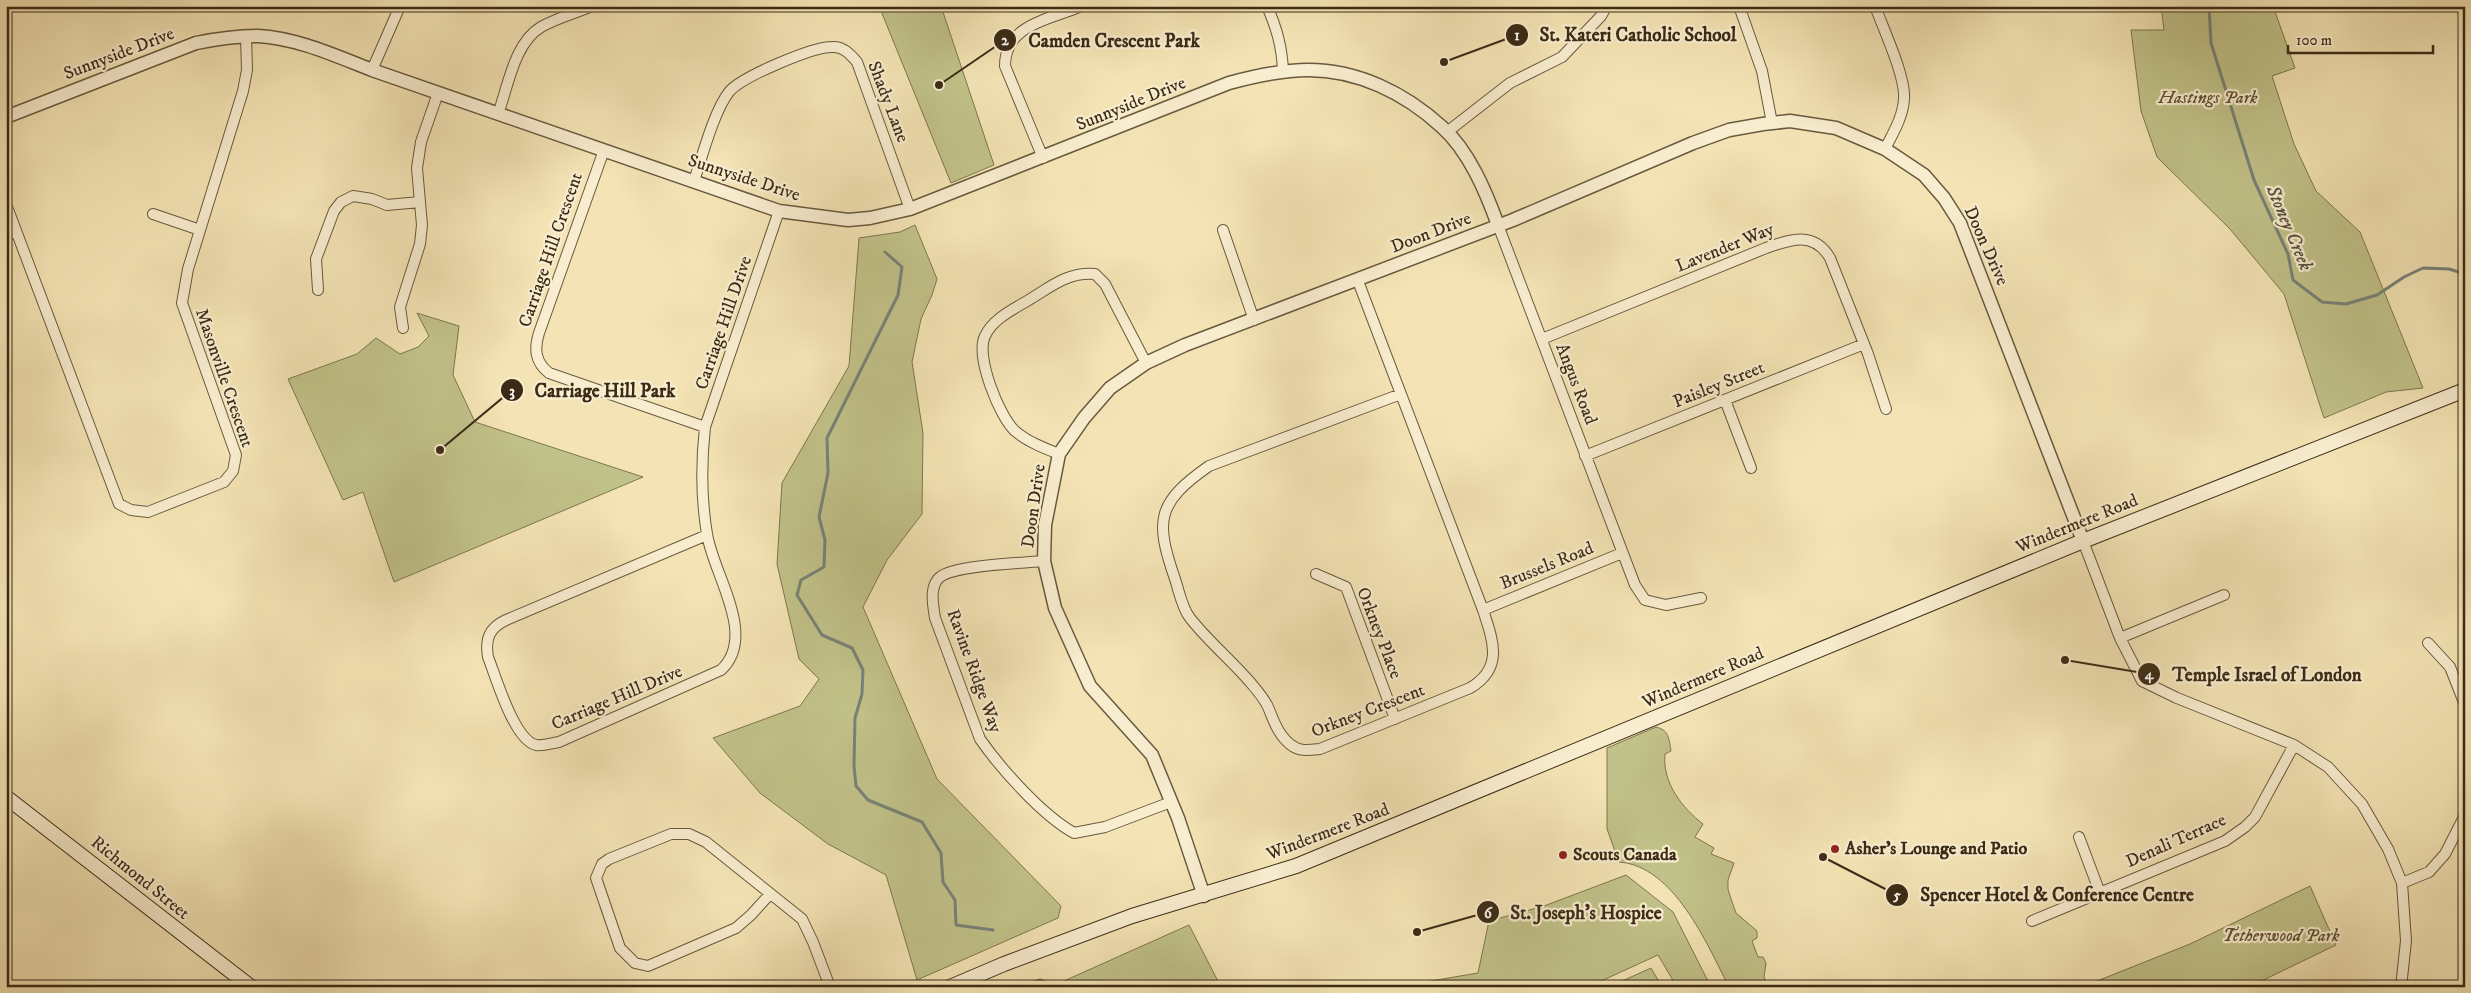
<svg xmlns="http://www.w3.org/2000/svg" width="2471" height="993" font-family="'IM FELL DW Pica',serif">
<rect width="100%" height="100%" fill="#f4e4b5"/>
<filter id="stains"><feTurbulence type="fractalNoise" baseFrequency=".004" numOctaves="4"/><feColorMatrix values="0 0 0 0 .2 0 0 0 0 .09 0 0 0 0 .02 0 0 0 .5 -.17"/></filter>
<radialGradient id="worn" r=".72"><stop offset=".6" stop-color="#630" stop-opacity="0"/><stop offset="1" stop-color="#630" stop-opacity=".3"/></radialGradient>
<path fill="#c1c289" stroke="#7e7650" d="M879,6H941L994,165L951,183Z
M2161,6H2273L2295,68L2272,76L2294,144L2316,191L2360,232L2423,388L2386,392L2324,418L2284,294L2230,229L2157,157L2141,111L2131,30H2164Z
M915,225L937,279L932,295L921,319L912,362L923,433L922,514L887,560L863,607L937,779L1061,906L1058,918L917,980L886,875L828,844L760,793L713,738L800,706L819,679L799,659L777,564L782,483L849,366L859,238L900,232Z
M417,313L459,326L453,375L475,422L643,477L394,582L363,492L343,500L288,379L357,354L376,338L400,354L418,347L429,336Z
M1656,727C1669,730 1669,739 1671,751L1665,754C1662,782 1682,808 1703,824L1695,837L1714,848L1711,854L1734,863L1728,880V889L1731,899L1736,913L1757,931V938L1752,941L1758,957H1763L1766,963L1764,977L1768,987H1729C1707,944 1674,866 1619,862L1607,829V748Z
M1626,875L1673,912L1711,987H1677L1658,955L1588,987H1395L1478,973L1489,921L1544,906Z
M2310,886L2336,945L2249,987H2082L2190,944Z
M1189,925L1221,987H1051L1055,985Z
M1651,968L1662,987H1609Z"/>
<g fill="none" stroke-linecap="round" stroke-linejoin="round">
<path stroke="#788278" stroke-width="3" d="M2209,6L2211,43L2254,180L2288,254L2293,280L2322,302L2346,304L2377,295L2404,277L2423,268L2449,269L2465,274
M885,252L902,267L898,295L827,438L828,473L819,517L825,540L824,567L801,580L797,595L822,635L852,648L863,670L862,694L855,718L854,766L856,786L868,800L922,822L941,853L943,882L955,900L956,925L993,930
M1030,983L1040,980L1059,987"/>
<g stroke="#69593e" stroke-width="12">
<path id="minor" d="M1267,6C1277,29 1282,47 1283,71
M1739,6L1762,71L1772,123
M1875,6C1883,28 1906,77 1904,99C1903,117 1893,133 1885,149
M372,70L400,6
M498,114C508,87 514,43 541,27C557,18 576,13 592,6
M1447,132L1510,83L1562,57L1601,16L1607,6
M604,150L539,333C534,349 535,362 549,373L705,427
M1043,158L1005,66C1005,24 1049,20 1082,6
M694,181C702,157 714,111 729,92C741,77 812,47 832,47C843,46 850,54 857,62L910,209
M6,204L119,504L131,510L148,512L224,482L233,471L236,455L182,303L188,269L243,91L247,70L246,37
M153,214L200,230
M1498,225L1635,585L1645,600L1666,605L1701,598
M1223,230L1254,320
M6,236L16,231
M1358,281L1483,610C1493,641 1504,668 1470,688L1320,749C1310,750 1300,752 1291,745C1278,735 1274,721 1268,707C1264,698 1256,689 1250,682C1231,660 1208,641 1190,618C1182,608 1179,591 1175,579C1155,521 1156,503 1209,466L1401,394
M318,290L316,259L334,211L341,202L353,196L372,199L387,205L420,202
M403,328L400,307L420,244L422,225L417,168L421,142L438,93
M1542,339L1766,248C1791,239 1814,231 1830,258L1868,354L1886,409
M1725,400L1751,468
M1059,454C1044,448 1028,442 1015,431C999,416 975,356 985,336C993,318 1016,308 1032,298C1053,285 1069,272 1095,274L1105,284L1146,363
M1585,456L1864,344
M707,535L506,620C489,628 485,639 488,657C496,677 514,740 536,745C543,746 552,743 559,742L721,670C758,636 713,574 707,534C701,498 701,463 705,427L779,211
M2083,541L2120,638L2142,681L2177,698L2294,745L2328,767L2362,804L2388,849L2402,883L2406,941L2401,987
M1044,561C1023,563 954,565 940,577C929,586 933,605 935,618L980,739C1001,769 1042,815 1074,833L1105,827L1171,802
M1316,574L1346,587L1395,719
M1483,610L1622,553
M2120,638L2224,595
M2428,643L2450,667L2465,705
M2079,837L2100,893
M2402,883L2429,872L2445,854L2465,815
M770,894L751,915L736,928L648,966L635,963L620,948L596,878L602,864L609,859L671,834H689L706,842L802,919L813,942L830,987
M2032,921L2225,841L2245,827L2255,817L2294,745"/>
</g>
<g stroke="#69593e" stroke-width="15">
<path id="tertiary" d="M6,117L196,43C216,39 237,36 258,36C297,38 336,56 372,70L779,211L848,220L870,218L910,209L1229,83C1255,76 1281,70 1308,70C1358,70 1405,93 1442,127C1469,151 1486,192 1498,225
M1204,896L1178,818L1152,755L1090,686L1055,608L1044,561L1045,525L1059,454L1084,418L1110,388L1146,363L1185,345L1513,220L1693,143L1729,130L1763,124L1790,121L1836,128L1885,149L1924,175L1944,198L1960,223L2083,541"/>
</g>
<g stroke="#3b2b16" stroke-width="16">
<path id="secondary" d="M6,797L251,987
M950,987L1004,964L1132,916L1296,866L2083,541L2465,390"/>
</g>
<use href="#minor" stroke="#f8edcf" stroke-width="10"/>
<use href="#tertiary" stroke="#f8edcf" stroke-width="12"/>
<use href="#secondary" stroke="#f8edcf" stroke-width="14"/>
</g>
<g fill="#8f2418" stroke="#f8edcf" stroke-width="2">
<circle cx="1835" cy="849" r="5"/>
<circle cx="1563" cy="855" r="5"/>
</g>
<g text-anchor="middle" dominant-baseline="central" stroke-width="4.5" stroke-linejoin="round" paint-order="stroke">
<g font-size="18" fill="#3b2b16" stroke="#f8edcf">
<text transform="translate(119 54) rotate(-21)">Sunnyside Drive</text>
<text transform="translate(888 102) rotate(69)">Shady Lane</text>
<text transform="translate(1131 104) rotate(-22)">Sunnyside Drive</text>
<text transform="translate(744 178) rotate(18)">Sunnyside Drive</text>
<text transform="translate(1431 233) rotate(-21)">Doon Drive</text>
<text transform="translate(1986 246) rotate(66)">Doon Drive</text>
<text transform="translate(1725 248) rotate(-22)">Lavender Way</text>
<text transform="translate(551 250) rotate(-71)">Carriage Hill Crescent</text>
<text transform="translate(724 323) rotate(-71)">Carriage Hill Drive</text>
<text transform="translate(224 378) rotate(71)">Masonville Crescent</text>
<text transform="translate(1576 384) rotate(69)">Angus Road</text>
<text transform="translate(1719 385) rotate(-22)">Paisley Street</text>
<text transform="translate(1034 506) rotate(-82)">Doon Drive</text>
<text transform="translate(2077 524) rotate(-22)">Windermere Road</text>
<text transform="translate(1547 566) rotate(-22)">Brussels Road</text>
<text transform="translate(1379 633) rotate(69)">Orkney Place</text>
<text transform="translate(974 671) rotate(70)">Ravine Ridge Way</text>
<text transform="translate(1703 678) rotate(-23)">Windermere Road</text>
<text transform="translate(617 698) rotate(-23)">Carriage Hill Drive</text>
<text transform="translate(1368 711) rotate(-21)">Orkney Crescent</text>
<text transform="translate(1328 832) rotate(-21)">Windermere Road</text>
<text transform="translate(2176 841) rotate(-24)">Denali Terrace</text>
<text transform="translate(140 878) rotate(39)">Richmond Street</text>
</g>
<g font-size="18" font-style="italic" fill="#5c5133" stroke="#f8edcf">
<text x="2208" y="98">Hastings Park</text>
<text x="2281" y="936">Tetherwood Park</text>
</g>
<g font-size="18" font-weight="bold" fill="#3b2b16" stroke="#f8edcf" text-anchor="start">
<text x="1845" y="849">Asher’s Lounge and Patio</text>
<text x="1573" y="855">Scouts Canada</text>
</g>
<g font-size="19" font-style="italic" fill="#544f3f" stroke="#f8edcf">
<text transform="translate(2289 228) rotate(67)">Stoney Creek</text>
</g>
</g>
<path fill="none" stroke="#3b2b16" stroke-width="2" d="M1444 62L1517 35M939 85L1005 40M440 450L512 390M2065 660L2149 674M1823 857L1897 895M1417 932L1488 912"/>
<g fill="#3b2b16" stroke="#f8edcf" stroke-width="2">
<circle cx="1444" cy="62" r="5"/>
<circle cx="939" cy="85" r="5"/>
<circle cx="440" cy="450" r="5"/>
<circle cx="2065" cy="660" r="5"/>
<circle cx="1823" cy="857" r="5"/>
<circle cx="1417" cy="932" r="5"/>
<circle cx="1517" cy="35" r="12"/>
<circle cx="1005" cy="40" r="12"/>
<circle cx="512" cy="390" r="12"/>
<circle cx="2149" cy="674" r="12"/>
<circle cx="1897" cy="895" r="12"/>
<circle cx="1488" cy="912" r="12"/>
</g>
<g font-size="15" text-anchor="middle" font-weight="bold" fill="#fff">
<text x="1517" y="40">1</text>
<text x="1005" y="45">2</text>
<text x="512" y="396">3</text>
<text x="2149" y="679">4</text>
<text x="1897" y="900">5</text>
<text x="1488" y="918">6</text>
</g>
<g font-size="19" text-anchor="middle" font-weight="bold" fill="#3b2b16" stroke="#f8edcf" stroke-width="4.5" stroke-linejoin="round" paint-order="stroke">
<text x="1638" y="41">St. Kateri Catholic School</text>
<text x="1114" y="47">Camden Crescent Park</text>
<text x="605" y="397">Carriage Hill Park</text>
<text x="2267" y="681">Temple Israel of London</text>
<text x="2057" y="901">Spencer Hotel &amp; Conference Centre</text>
<text x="1586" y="919">St. Joseph's Hospice</text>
</g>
<rect width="2471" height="993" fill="none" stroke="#f4e4b5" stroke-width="25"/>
<rect x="8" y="8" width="2456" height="978" fill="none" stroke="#3b2b16" stroke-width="2.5"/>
<rect x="12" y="12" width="2446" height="968" fill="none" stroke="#3b2b16"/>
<path d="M2288 45v8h145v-8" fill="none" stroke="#3b2b16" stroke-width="2.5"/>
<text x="2296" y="45" font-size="15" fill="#3b2b16" stroke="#f8edcf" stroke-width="4" paint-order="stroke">100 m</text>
<rect width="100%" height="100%" filter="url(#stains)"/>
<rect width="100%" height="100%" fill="url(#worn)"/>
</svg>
